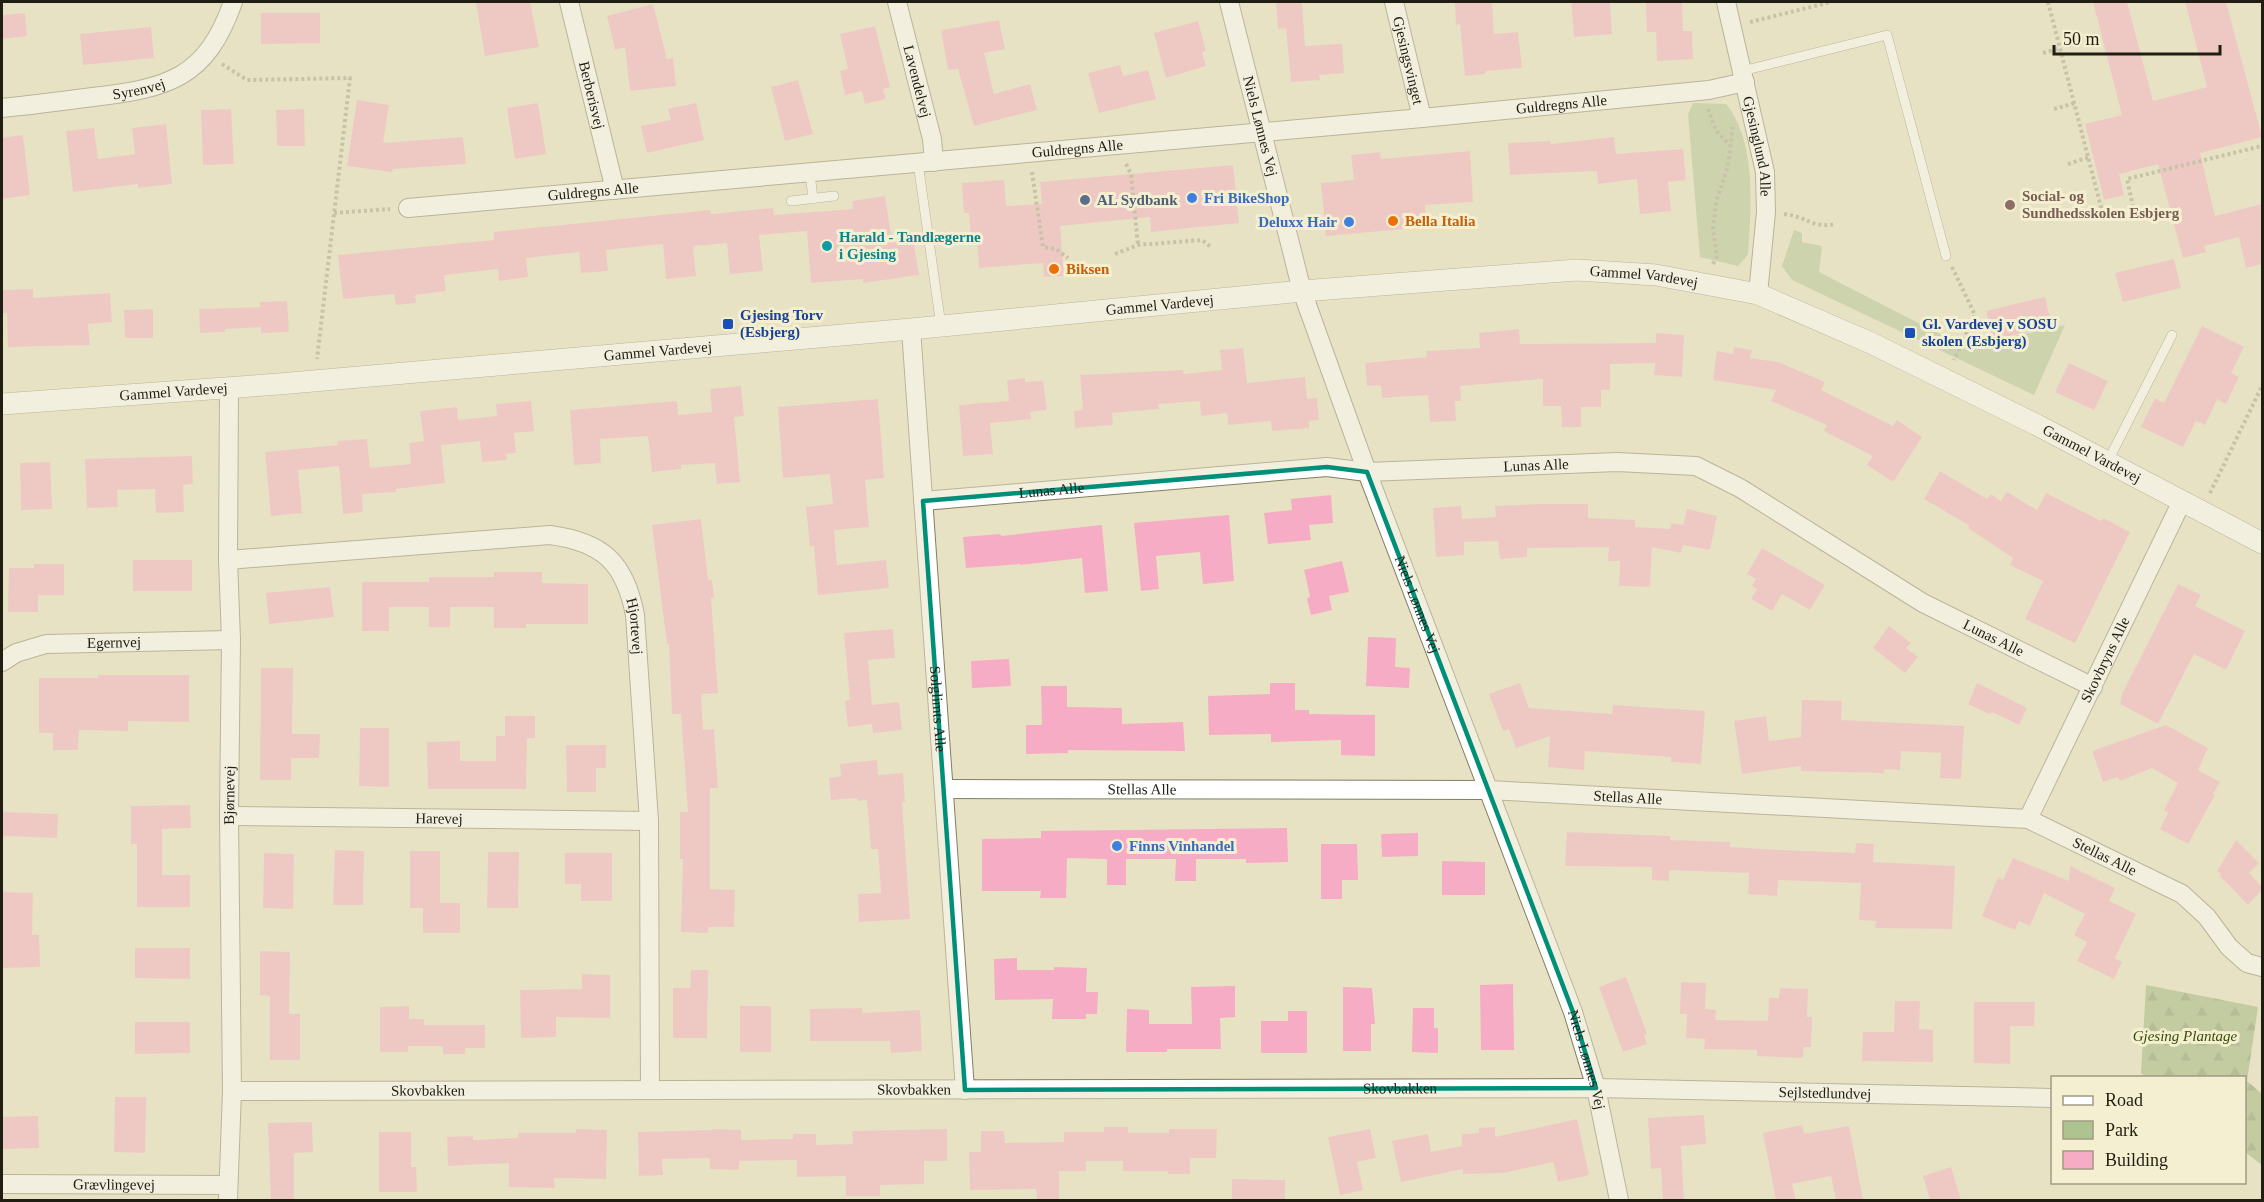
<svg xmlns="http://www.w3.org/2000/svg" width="2264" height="1202" font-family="Georgia,serif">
<defs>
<pattern id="forest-firs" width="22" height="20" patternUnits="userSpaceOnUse" patternTransform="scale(1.5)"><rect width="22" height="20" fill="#96b273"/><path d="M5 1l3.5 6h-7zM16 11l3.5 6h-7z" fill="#7a905d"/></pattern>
</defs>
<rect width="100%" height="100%" fill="#e8e2c4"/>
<path fill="#adc491" d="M1693,103L1726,104C1757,141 1751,210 1748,255L1738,266L1700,257L1688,114Z
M1794,230L1802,233V242L1822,246L1819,272L1965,347L2065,325L2034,395L1792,280L1782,266Z"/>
<path fill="url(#forest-firs)" d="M2146,985L2258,1007L2247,1081L2262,1094V1165L2245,1152L2244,1078H2146L2141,1073Z"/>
<path fill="#f6acc4" d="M476,2H530L539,47L485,56Z
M1276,2H1302L1305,46L1342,44L1344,73L1319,75L1320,80L1291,82L1286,28L1278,29Z
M1455,2H1492L1494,34L1518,32L1522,68L1485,71V74L1465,76L1460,24L1456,25Z
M1571,2L1610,3L1612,34L1574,37Z
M1646,2H1682L1683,31H1692L1693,59L1657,61L1656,32H1647Z
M2093,2H2127L2153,101L2207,87L2185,2H2226L2262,137L2200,153L2215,216L2262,204V264L2246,268L2239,237L2204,246L2206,252L2183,258L2158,164L2119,174L2124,195L2104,200L2085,124L2122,115Z
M653,4L667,59L673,58L676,86L630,91L625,47L615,50L607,16Z
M25,13L27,36L2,39V15Z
M261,13H320V43L261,44Z
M999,20L1005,49L984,53L994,94L1030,84L1037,110L974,126L958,69L948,70L941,30Z
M1198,21L1206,51L1202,52L1206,66L1166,78L1154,33Z
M875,26L890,87L883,89L886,99L865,104L862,91L845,95L840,71L848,69L840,34Z
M151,27L154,58L83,65L80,34Z
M1120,65L1123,76L1148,70L1156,99L1099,113L1088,73Z
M798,80L813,134L785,141L771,87Z
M357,100L389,105L383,143L463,137L466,164L393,169L392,172L347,166Z
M538,103L546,154L515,159L507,108Z
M696,103L704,140L647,153L641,126L671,120L668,109Z
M231,109L234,164L203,165L201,110Z
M304,109L305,146H277L276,110Z
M166,124L172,184L138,188V184L73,192L66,131L94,128L98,159L135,154L132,128Z
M23,135L30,195L2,199V138Z
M1614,137L1616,154L1683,149L1686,180L1668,182L1671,211L1640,214L1637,179L1598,184L1597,171L1510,175L1508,143L1550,141L1551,144Z
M1470,151L1473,202L1425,205L1427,227L1326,236L1321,183L1354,180L1351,155L1380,152L1381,159Z
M1233,165L1239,223L1151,232L1150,217L1060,226L1064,276L1044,277L1043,263L979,268L977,239H971L969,213H964L962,183L1004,180L1006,206L1042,204L1040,182Z
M885,196L892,241L913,238L919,275L863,283V279L811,283L807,231L759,235L763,271L730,274L727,243L693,246L696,276L666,279L663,244L606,250L608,271L581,273L579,252L526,258L528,277L499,281L498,269L444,275L446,291L415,295L416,303L396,305L394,294L343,299L338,255L494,240V232L710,210L711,214L773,208L774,215L853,209L852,201Z
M2174,259L2181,288L2123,302L2115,273Z
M33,289V298L110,293L112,322L88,324L90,345L8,347L7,313H2V290Z
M2045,297L2052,326L1993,340L1986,311Z
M287,301L289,332L261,333V327L225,329V332L200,333L199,309L260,307V302Z
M153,309V338H125L124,310Z
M2202,326L2244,347L2231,373L2239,377L2226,404L2217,399L2205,425L2196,421L2183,447L2141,427L2155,398L2164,403Z
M1519,329L1520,344L1656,343V333L1684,335L1682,377L1654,375L1655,363L1610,364V390H1601V407H1581V427H1562L1561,406H1543V379L1460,386L1461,401H1455L1456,421L1430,422L1428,395L1382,398L1381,385L1367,386L1365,363L1427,357L1426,351L1480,348L1479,333Z
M1734,347L1752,350L1750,358L1778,362L1825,382L1821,390L1893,426L1897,420L1922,437L1893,482L1867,465L1873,456L1824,431L1827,425L1771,401L1776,390L1713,380L1717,351L1733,354Z
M1243,348L1247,383L1305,377L1307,399L1317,398L1319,420L1309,421V428L1272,431L1271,421L1228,425L1227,413L1201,416L1200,401L1158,404L1159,409L1112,413L1113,425L1075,428L1074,411L1083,410L1080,375L1183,370L1184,374L1222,370L1220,350Z
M2069,363L2108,381L2094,410L2055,392Z
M1025,378V382L1043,381L1047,410L1030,412L1031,419L990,423L993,454L963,456L959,405L1009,401L1007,380Z
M741,386L744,416L734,417L740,482L717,484L715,463L681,465V469L652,472L648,436L600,439L601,463L574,465L570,410L677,401L678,415L712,412L710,389Z
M878,399L884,478L865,480L869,527L834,530L837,565L886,560L889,588L818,595L814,546H810L806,507L833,504L830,474L783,478L778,407Z
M531,401L534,431L514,433L516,453L506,454L507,460L482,462L480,441L441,445L445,483L396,489V492L362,494L363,512L343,514L339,466L298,470L302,513L271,516L265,452L338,445L337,441L367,439L370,468L411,464L409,443L424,441L420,411L457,407L458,420L497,416L496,404Z
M192,456L193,484L183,485L184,512L156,513L155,489L117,490L118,507L87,508L85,459Z
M50,462L52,509L21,510L20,463Z
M1940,471L1987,499L1991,494L2001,501L2007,492L2037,510L2046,493L2101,521L2103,518L2130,532L2075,643L2025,619L2043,581L2010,565L2013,558L1968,528L1970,526L1924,499Z
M1331,495L1333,523L1309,525L1311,540L1268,544L1264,513L1292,510L1291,499Z
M1542,504H1588V518L1635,520V527L1670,529L1671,523L1683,525L1687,509L1717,516L1710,550L1683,545L1681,553L1652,547L1650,587L1619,586L1620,561H1608L1609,547L1527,548V557L1500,559L1498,541L1464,542V555L1436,557L1433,508L1461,506L1462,519L1496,517L1495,506Z
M1229,515L1234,581L1203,584L1200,552L1156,556L1159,589L1141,591L1134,523Z
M701,519L708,580H712L714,598H711L718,693L701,694L703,730L714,729L718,788H710V889L735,890L734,927H708V933L681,932L683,859H680V812H688L681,714H672L669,644H667L652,525Z
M1102,525L1108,591L1085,593L1082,558L1020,565V564L966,568L963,537L1000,534L1001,536Z
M1762,548L1825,585L1810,610L1782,594L1772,611L1751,599L1757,589L1752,586L1756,579L1747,574Z
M133,560H192V591H133Z
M1342,561L1349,592L1329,596L1332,610L1311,615L1307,599L1310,596L1304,570Z
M34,564H64V595H38V612H8L9,568H34Z
M494,572H542V583L588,584V624H526V628H494V607H450V627H429V607H389V631H362V582H429V577H494Z
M2178,584L2201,595L2195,606L2245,631L2226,670L2194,654L2158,724L2120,704L2122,694Z
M330,587L334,617L269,624L266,593Z
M1889,626L1911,643L1906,648L1918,657L1905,673L1873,648Z
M893,629L895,658L868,660L872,705L899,702L902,730L873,733L872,724L848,727L845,701L850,700L844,633Z
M1368,637L1396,638L1395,667L1410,668L1409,688L1366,686Z
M1009,659L1011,686L972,688L971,661Z
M261,668H293L292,734H320L319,758H291V780H260Z
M98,675H189V722L128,721V731L79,730L78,750H53V733H39V678H98Z
M1270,683H1295V710H1309V714L1375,715V756L1341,755V740L1271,742V734L1209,735L1208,696L1270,694Z
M1520,683L1529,708L1612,714L1613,705L1705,711L1701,764L1671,762V757L1585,751L1584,770L1548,767L1550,736L1516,748L1509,729L1503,731L1489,694Z
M1977,683L2027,708L2019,725L1992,712L1989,714L1968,704Z
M1041,686H1067V707L1122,708V724L1183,722L1185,751L1068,750V753L1026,754V725H1042Z
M1802,700L1842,701L1841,720L1964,726L1961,779L1940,778L1941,753L1901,751L1900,770L1884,769V773L1801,771V766L1742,774L1734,721L1766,716L1769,741L1801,737Z
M505,716H535V738H527L526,789H428L427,742L460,741V761H496V736H505Z
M2166,725L2208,748L2198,770L2220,782L2213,794L2215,795L2188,844L2160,829L2168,813L2164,810L2178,783L2152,768L2120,781L2118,777L2103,782L2092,751Z
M360,728H389V787L359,786Z
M566,745H606V768H596V792H567Z
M877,760L878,775L903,773L905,802H902L910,919L859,922L858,894L881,893L878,849H871L867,800L858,801L857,798L831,800L829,778L841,776L840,764Z
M190,805L191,828L162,829V875H190V907H137V844H131V806Z
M2,812L58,814L57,838L2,836Z
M1287,828L1288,862L1246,863V859H1196V881H1175L1176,859H1126V885H1107V859L1067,858L1066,898H1040L1041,891H982V839L1041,838V831Z
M1567,832L1670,836V840L1730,842V847L1780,850L1855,853L1856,843L1874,844L1873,862L1955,866L1952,929L1875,928L1876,921L1859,920L1861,883L1778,880L1777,896L1748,894L1749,873L1669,870V881L1652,880V867L1565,866Z
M1418,833V856L1382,857L1381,834Z
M2236,840L2259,863L2249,873L2262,887V890L2248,905L2220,876L2221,874L2217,871Z
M1321,844H1357L1358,880H1342V899H1321Z
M335,850L364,851L363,905H333Z
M410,851H440V903H460V933H423V908H410Z
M488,852H519L518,908H487Z
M264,853L294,854L293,909L263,908Z
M565,853H612V901H581V884H565Z
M2013,858L2069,881L2070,866L2115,888L2109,901L2136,914L2115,958L2122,962L2114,979L2077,961L2087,942L2074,935L2085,914L2044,893L2030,926L2019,921L2015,930L1982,916L1998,877L2003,880Z
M1442,861L1485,862V895H1442Z
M2,892L33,893L32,935H39L40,967L2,968Z
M135,948H190V979L135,978Z
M260,951L290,952L289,1014H300V1060H270V996L260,995Z
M1017,958V970H1054V967L1087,968L1086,992H1098L1097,1014H1086V1019H1052L1053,999L995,1000L994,959Z
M691,970H708L707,1038H673V988H690Z
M582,974L610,975V1018L556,1017V1037L521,1038L520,990L582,989Z
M1626,977L1647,1034L1644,1035L1647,1044L1623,1052L1599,987Z
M1681,982L1706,983L1705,1009L1716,1010L1715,1020L1768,1021L1769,998H1779L1780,988L1808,989L1807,1017H1812L1811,1047H1804L1803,1058L1757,1056V1050L1704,1049L1705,1039L1686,1038L1687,1014H1680Z
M1513,984L1514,1050H1481L1480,985Z
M1235,986V1017L1220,1018L1221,1049H1167V1052H1126L1127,1009L1149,1010V1024H1192L1191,987Z
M1343,987L1372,988L1375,1024H1371V1051H1343Z
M1895,1001H1920L1919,1029L1933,1030V1062L1862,1061L1863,1032H1894Z
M1974,1002H2035L2034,1026H2010V1064L1974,1063Z
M409,1006V1019H424V1025H485V1048H465V1054H443V1046H408V1052H380V1007Z
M740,1006H771V1052H740Z
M862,1008V1013L920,1010L922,1051L891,1053L890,1041H810V1009Z
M1413,1008H1434V1028H1438V1053L1412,1052Z
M1288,1011H1307V1053H1261V1021H1288Z
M135,1022H190V1053L135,1054Z
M115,1097H146L145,1153L114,1152Z
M1704,1115L1706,1144L1681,1146L1684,1200H1663L1661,1168L1651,1169L1648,1118Z
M38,1116L39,1148L2,1149V1117Z
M1577,1119L1589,1175L1558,1182L1553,1162L1504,1173L1463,1174V1169L1401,1182L1392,1141L1428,1134L1431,1152L1462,1146V1134L1479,1133V1128L1495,1127V1137Z
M312,1122L313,1152L294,1153V1200H271L268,1123Z
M1802,1125L1804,1134L1849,1126L1863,1200H1836L1831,1176L1792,1184L1796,1200H1776L1763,1133Z
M1104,1127H1128V1133H1169V1129H1217L1216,1158H1190V1174H1168V1171H1123V1161H1086V1171H1059V1200H1037L1036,1189L970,1190L969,1152H981V1131H1004L1005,1143L1064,1142V1132H1104Z
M576,1129L607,1130L606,1179L554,1178L555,1188L509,1187V1163L448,1166L447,1137L473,1136V1140L518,1138V1133H576Z
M712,1129L741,1130V1140L793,1139V1134H816V1145L853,1144L852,1131L947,1129V1161H924V1184L880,1185V1196H846V1176L797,1177V1160L739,1161V1170L710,1169V1158L662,1159L663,1175L639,1176L638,1132L712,1130Z
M1370,1129L1376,1158L1357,1162L1363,1190L1340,1195L1328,1137Z
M379,1132H411V1167H416L417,1192H379Z
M1951,1167L1961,1200H1930L1923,1176Z
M1232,1179L1285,1180V1200H1232Z"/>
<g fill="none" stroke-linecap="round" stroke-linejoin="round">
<g stroke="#837e62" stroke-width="10">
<path id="service" d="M1742,71L1887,35L1946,256
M918,163L941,326
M810,173L813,199
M791,201L834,196
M2107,463L2172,335"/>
</g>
<g stroke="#837e62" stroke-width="20">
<g id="minor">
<path id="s1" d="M569,2L615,190"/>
<path id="s2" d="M897,2L932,139L934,162"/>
<path id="s3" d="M1229,2L1302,291L1367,472L1573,1012L1596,1088L1619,1200"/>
<path id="s4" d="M1394,2L1422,118"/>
<path id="s5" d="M1726,2L1765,172L1766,212L1758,294"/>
<path id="s6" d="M2,108C32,105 63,101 93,97C168,88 206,79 233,2"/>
<path id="s7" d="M408,208L1422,118L1709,90L1745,82"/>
<path id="s8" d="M911,329L965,1090"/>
<path id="s9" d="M923,501L1327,467L1367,472L1617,462L1696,466L1740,488L1923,603L2093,687"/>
<path id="s10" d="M228,560L550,535C603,542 625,563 635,615L649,821L650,1090"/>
<path id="s11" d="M2,662L16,653L46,644L231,640"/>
<path id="s12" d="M944,789L1489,790L2028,819L2182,894L2207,917L2229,947L2247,963L2262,967"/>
<path id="s13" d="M229,816L649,821"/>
<path id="s14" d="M2028,819L2182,501"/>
<path id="s15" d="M232,1091L1596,1088L2052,1098"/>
<path id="s16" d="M2,1184L228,1185"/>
<path id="s17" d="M228,1200L232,1091L229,816L231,640L228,560L229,388"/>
</g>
</g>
<g stroke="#837e62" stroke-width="22">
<g id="tertiary">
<path id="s18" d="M2,404L279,384L911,329L1302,291L1577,270L1656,275L1758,294L1871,343L2037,425L2262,543"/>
</g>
</g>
<path stroke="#a29e86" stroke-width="4" stroke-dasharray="3 3" stroke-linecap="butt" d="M2048,2L2103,215
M1750,22L1831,2
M2043,53L2060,48
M222,64L247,80L350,78L317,359
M1708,109L1716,131L1730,145
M2054,109L2075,103
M1126,164L1131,174L1138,245
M2068,164L2089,157
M1032,172L1043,247L1056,249L1068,258
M2133,207L2127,179L2262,146
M334,213L390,209
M1784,214C1806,216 1813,229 1835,224
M1115,254L1138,245L1202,240L1211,247
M1713,264L1717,256L1713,229L1716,202L1728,166L1733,125
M1952,267L1975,315L1954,360
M2210,493L2262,386"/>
<use href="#service" stroke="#fff" stroke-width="9"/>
<use href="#minor" stroke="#fff" stroke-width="18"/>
<use href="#tertiary" stroke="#fff" stroke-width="21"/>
</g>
<path d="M0 0H2264V1202H0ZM1327,467L1367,472L1573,1012L1596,1088L965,1090L923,501Z" fill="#e8e2c4" fill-opacity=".55" fill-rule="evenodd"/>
<path fill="none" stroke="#008f79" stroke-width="4.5" stroke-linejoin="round" d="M1327,467L1367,472L1573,1012L1596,1088L965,1090L923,501Z"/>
<g fill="#3f7fe0" stroke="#f5efd1" stroke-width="2">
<circle cx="1192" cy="198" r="6"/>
<circle cx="1349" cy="222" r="6"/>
<circle cx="1117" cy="846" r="6"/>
</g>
<circle fill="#5c6f8a" stroke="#f5efd1" stroke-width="2" cx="1085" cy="200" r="6"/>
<circle fill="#8d6e63" stroke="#f5efd1" stroke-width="2" cx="2010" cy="205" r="6"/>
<g fill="#e8710a" stroke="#f5efd1" stroke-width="2">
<circle cx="1393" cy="221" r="6"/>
<circle cx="1054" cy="269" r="6"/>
</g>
<circle fill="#0f9aa8" stroke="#f5efd1" stroke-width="2" cx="827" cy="246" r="6"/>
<g fill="#1a4fb4" stroke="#f5efd1" stroke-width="2">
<rect x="722" y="318" width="12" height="12" rx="3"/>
<rect x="1904" y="327" width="12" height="12" rx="3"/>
</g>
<g text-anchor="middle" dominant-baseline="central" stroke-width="6" stroke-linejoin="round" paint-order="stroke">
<g font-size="15" fill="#201e13" stroke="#f5efd1">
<text stroke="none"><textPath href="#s4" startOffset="60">Gjesingsvinget</textPath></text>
<text stroke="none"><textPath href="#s2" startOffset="82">Lavendelvej</textPath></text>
<text stroke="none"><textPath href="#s6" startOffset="138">Syrenvej</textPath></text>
<text stroke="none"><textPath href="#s1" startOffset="96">Berberisvej</textPath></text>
<text stroke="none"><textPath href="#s7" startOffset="1158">Guldregns Alle</textPath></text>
<text stroke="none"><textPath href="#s3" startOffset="128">Niels Lønnes Vej</textPath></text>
<text stroke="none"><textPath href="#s5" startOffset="148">Gjesinglund Alle</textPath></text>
<text stroke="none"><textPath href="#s7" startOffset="672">Guldregns Alle</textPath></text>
<text stroke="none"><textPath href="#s7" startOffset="186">Guldregns Alle</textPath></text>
<text stroke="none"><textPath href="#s18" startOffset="1648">Gammel Vardevej</textPath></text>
<text stroke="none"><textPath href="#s18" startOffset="1162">Gammel Vardevej</textPath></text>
<text stroke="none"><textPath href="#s18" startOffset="658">Gammel Vardevej</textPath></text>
<text stroke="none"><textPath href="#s18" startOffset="172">Gammel Vardevej</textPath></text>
<text stroke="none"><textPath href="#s18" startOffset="2134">Gammel Vardevej</textPath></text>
<text stroke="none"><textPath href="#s9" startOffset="615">Lunas Alle</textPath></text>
<text stroke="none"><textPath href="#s9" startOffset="129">Lunas Alle</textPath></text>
<text stroke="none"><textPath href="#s3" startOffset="632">Niels Lønnes Vej</textPath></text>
<text stroke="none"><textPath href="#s10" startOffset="462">Hjortevej</textPath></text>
<text stroke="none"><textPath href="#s9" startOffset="1119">Lunas Alle</textPath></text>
<text stroke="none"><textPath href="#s11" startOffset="116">Egernvej</textPath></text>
<text stroke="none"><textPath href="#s14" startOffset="177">Skovbryns Alle</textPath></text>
<text stroke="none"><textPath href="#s8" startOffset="381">Solglimts Alle</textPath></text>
<text stroke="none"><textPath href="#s12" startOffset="198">Stellas Alle</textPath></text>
<text stroke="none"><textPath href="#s17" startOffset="405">Bjørnevej</textPath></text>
<text stroke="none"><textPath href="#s12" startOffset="684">Stellas Alle</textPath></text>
<text stroke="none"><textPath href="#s13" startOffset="210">Harevej</textPath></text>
<text stroke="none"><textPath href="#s12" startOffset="1170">Stellas Alle</textPath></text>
<text stroke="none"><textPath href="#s3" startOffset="1118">Niels Lønnes Vej</textPath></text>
<text stroke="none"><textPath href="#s15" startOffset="1168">Skovbakken</textPath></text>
<text stroke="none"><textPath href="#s15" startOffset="196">Skovbakken</textPath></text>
<text stroke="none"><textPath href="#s15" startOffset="682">Skovbakken</textPath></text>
<text stroke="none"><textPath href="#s15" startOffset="1593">Sejlstedlundvej</textPath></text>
<text stroke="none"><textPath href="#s16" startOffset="112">Grævlingevej</textPath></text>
</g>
<g font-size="15" font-weight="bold" fill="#785e54" stroke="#f5efd1" text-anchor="start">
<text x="2022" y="196">Social- og<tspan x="2022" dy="17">Sundhedsskolen Esbjerg</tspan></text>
</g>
<g font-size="15" font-weight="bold" fill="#366cbe" stroke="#f5efd1" text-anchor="start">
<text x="1204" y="198">Fri BikeShop</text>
<text x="1337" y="222" text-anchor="end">Deluxx Hair</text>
<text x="1129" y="846">Finns Vinhandel</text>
</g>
<g font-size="15" font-weight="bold" fill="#4e5e75" stroke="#f5efd1" text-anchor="start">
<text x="1097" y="200">AL Sydbank</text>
</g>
<g font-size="15" font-weight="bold" fill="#c56008" stroke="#f5efd1" text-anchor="start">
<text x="1405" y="221">Bella Italia</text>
<text x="1066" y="269">Biksen</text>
</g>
<g font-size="15" font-weight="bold" fill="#0d838f" stroke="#f5efd1" text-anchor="start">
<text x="839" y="237">Harald - Tandlægerne<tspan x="839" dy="17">i Gjesing</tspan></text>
</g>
<g font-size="15" font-weight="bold" fill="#164399" stroke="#f5efd1" text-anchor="start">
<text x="740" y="315">Gjesing Torv<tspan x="740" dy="17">(Esbjerg)</tspan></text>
<text x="1922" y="324">Gl. Vardevej v SOSU<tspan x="1922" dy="17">skolen (Esbjerg)</tspan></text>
</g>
<g font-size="15" font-style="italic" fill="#344d04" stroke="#f5efd1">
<text x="2185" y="1036">Gjesing Plantage</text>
</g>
</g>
<rect width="2264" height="1202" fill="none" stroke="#201e13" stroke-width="6"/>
<rect x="2051" y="1076" width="195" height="108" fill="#f5efd1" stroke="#a09b85" stroke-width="1.5"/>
<rect x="2063" y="1096" width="30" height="9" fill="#ffffff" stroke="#a09b85" stroke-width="1.5"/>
<text x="2105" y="1106" font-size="18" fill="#201e13">Road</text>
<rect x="2063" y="1121" width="30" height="18" fill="#adc491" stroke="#a09b85" stroke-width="1.5"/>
<text x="2105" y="1136" font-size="18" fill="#201e13">Park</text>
<rect x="2063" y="1151" width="30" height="18" fill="#f6acc4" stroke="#a09b85" stroke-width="1.5"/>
<text x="2105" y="1166" font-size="18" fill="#201e13">Building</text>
<path d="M2054 45v9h166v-9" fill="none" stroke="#201e13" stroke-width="3"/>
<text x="2063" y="45" font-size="18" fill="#201e13" stroke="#f5efd1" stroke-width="4.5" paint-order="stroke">50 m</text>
</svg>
